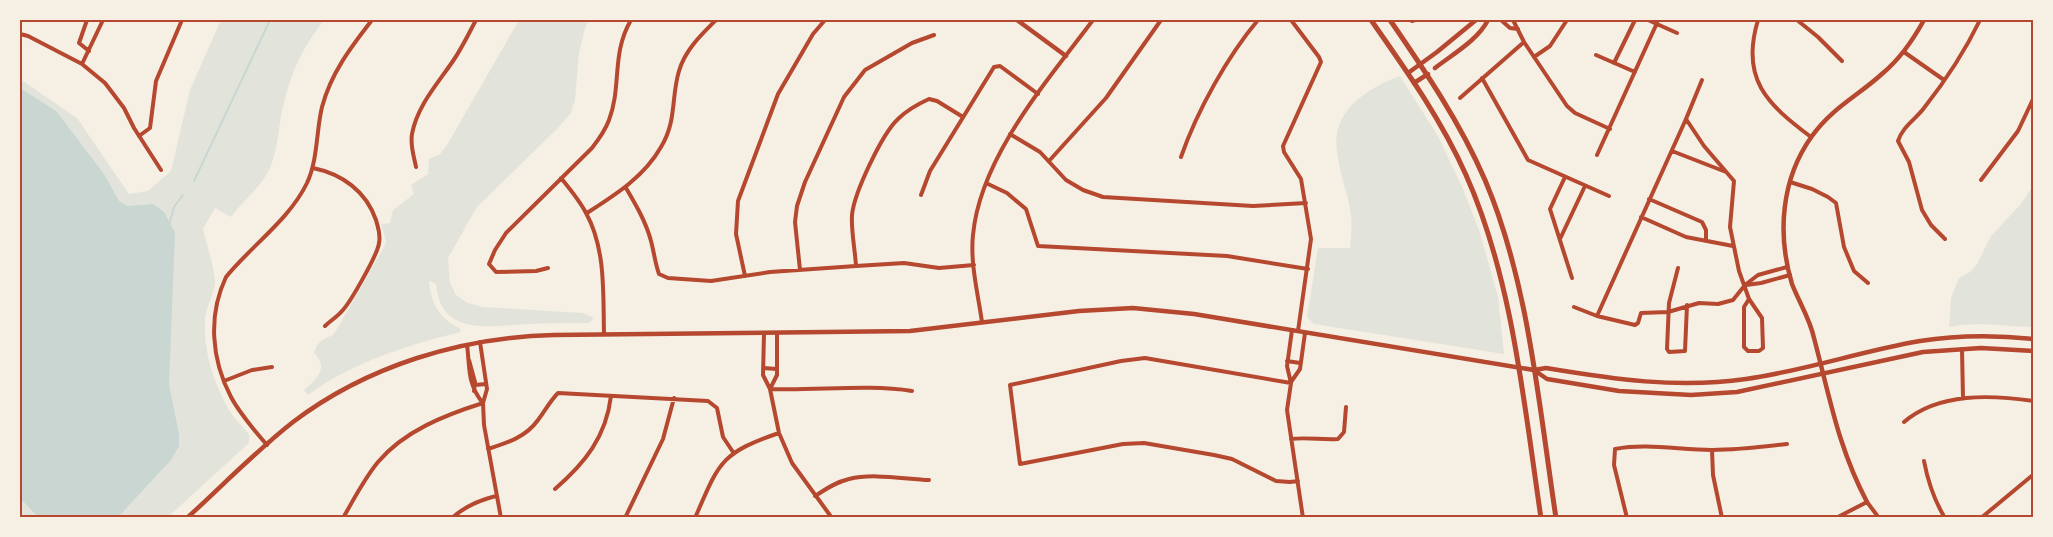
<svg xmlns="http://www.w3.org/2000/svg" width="2053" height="537" font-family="'PT Sans',sans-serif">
<rect width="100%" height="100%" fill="#f6efe4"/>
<path fill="#e2e4dc" d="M221,20H324C300,51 289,77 281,116C278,135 277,152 269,170C260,189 243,200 231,217L215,208L203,229C206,242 216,273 215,284C213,296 206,307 205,320C203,351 215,387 231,413C236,421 244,427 249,435V443L168,517H20V79L77,118L129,194L148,191L171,171L190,90Z
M519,20H589L585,28L579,53L575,99L571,113L559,127L477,207L448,258L450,283L456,295L468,303L483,307L583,313L594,318L589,323C569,323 549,323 528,324C491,326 440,337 436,284L429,281C431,303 439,319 460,328L461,332C408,345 353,362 308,395L304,390C317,379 329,368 314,353C317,342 323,339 333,335L337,329L384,247L386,241L381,224L390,223L393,210L414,194L411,185L428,174L429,159L440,154L447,145Z
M1400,76L1438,136L1463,189L1480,233L1498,297L1504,354L1314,324L1307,317L1318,248H1350C1351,237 1352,225 1351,215C1348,193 1339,173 1337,151C1331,111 1367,88 1400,76Z
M2033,186V327C2003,327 1979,321 1949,327L1951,298L1959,278L1970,272L1977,264L1991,236L2020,205Z"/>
<path fill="#c9d6d2" d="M20,88L56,111L104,174L119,201L128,206L153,204L164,212L175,233L169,385L179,434V446L171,460L118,517H38L20,498Z"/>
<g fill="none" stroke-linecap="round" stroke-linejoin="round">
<path stroke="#c9d6d2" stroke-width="2" d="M194,181L270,20
M169,225L174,207L183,195"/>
<path stroke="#b5482f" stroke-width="4" d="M87,20L79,43L89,51
M1291,20L1319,57L1321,62L1283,146L1284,152L1301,179L1311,239L1298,331
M1501,20L1510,28L1518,29
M1513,20L1524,42L1567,106L1575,113L1610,129
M1648,20L1677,33
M1758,20C1740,79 1767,104 1811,137
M1797,20L1818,37L1842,61
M2032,20H2034
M1412,21L1415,20
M20,34L28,36L82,64L105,83L124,108L134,128L161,170
M1904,52L1944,80
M1596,55L1635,72
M1534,57L1550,46L1567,20
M1614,63L1635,20
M82,64L103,20
M1482,78L1528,160L1609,196
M1460,98L1524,42
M1686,119L1704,146L1734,181L1730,227L1739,271L1749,299L1762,318L1763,348L1759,351H1748L1744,347V307L1749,299
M1010,134L1040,152L1066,180L1083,190L1103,197L1253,206L1306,203
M139,136L150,128L156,81L182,20
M1672,151L1726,172
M1597,155L1657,23
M1181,157C1197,111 1227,57 1258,20
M1049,161L1106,98L1161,20
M416,167C414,156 410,146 412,134C417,106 438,83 453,61C462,48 469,33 476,20
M313,168C342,174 366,191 376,220C378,228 381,234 379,243C378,254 350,303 342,311C337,317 330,321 325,326
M1565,177L1550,209L1572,278
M561,178C570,189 580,201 586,213C606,249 603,294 604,334
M1981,180L2018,131L2034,97
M1790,182L1812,189L1828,197L1836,203L1844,247L1854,271L1868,283
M986,183L1007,193L1026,209L1038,246L1227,256L1308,269
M626,188C636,205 646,222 651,241C654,252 655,263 659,274L668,278L711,281L770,272L856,266L904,263L939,268L974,265
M921,195L930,171L994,67L1000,66L1038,94
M1649,199L1702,222L1706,230V240
M587,213C615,195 644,177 661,147C677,121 671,97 679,71C685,50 701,35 716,20
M1641,217L1686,237L1733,246
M1560,239L1585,186
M1945,239L1931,225L1922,210L1909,162L1898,141C1903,126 1915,120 1924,108C1946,80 1965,51 1980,20
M856,266C855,249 851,231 852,215C854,193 882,134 898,119C906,111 918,104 929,99L937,101L963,117
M548,268L536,271L496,272L489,264L495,250L506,233L592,148C599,139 605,131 609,120C622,86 611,54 631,20
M1678,268L1669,303L1667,349L1669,352L1685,351L1687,305
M800,270L795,222L797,206L805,182L844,97L865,70L912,43L934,35
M745,276L736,234L738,201L778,94L813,34L825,20
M1746,285L1761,283L1790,275
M1574,307L1597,316L1635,325L1638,323L1641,313L1668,312L1699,303L1718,304L1733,300L1745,285L1758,275L1787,267
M1597,316L1686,119L1702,80
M982,322C978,294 970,263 973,235C980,157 1048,80 1093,20
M1292,330L1287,366L1291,383L1287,410L1303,518
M764,334L763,375L770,389L779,433L792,463L832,518
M480,342L487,389L483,403L484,425L501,518
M467,345C470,367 467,383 482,402
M1962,349L1963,398
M469,360L475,382L474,391
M1287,361L1300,363
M763,368L777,369
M224,381L252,370L272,367
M1291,382L1300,369L1305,333
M1291,383L1145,358L1121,361L1010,385L1020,464L1123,444L1144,443L1214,455L1232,459L1276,481L1290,482L1298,481
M475,385L486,384
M770,389C816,391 867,384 912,391
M770,389L777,375V334
M1904,422C1939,392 1992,395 2034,401
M1291,439C1307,437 1322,440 1338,439L1344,432L1346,407
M267,445C254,430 240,414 231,397C211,359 208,315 226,277C252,245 289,220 307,183C318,159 316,132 322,107C331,73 351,47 372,20
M488,449C507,443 526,437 538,420C545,411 550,401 558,393L708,401L717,408L723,437L733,452
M1712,450L1713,475L1722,518
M1924,461C1928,482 1934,500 1945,518
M555,489C585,463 606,437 611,396
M815,496C826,489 836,482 849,479C872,473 905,479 929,480
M343,518C354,499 364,479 378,462C404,431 445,415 483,403
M452,518C465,506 480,500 496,496
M625,518L663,439L674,398
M695,518C719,463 720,453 779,433
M765,518L766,517
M1627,518L1614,465L1615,449C1647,443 1680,450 1712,450C1737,450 1762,447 1787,444
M1836,518L1867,502L1879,518
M1981,518L2034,474"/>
<path stroke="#b5482f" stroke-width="4.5" d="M1017,20L1066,56
M1435,68C1453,54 1478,40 1488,20
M1408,73L1437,52L1476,20
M1414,83L1428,74
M1867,502C1838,447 1830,398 1814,338C1810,319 1799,302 1792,284C1777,234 1781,179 1812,136C1833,107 1858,96 1883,73C1901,58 1913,40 1924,20"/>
<path stroke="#b5482f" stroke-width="4.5" d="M1534,370L1547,379L1619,391L1691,395L1737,392L1923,352L1981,348L2034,351
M187,518C222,486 256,451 293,422C367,366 461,337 554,335L910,331L1079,311L1133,308L1194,314L1534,370L1546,368C1612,379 1678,389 1746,379C1804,371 1861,351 1920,341C1957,335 1996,335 2034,339"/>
<path stroke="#b5482f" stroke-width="5" d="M1371,20C1406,70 1441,119 1466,175C1513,280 1524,405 1541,518
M1390,20C1425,71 1460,122 1485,180C1529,283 1539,407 1556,518"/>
</g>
<rect width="2053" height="537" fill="none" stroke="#f6efe4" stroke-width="42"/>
<rect x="21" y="21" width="2011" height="495" fill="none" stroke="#b5482f" stroke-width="2"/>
</svg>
